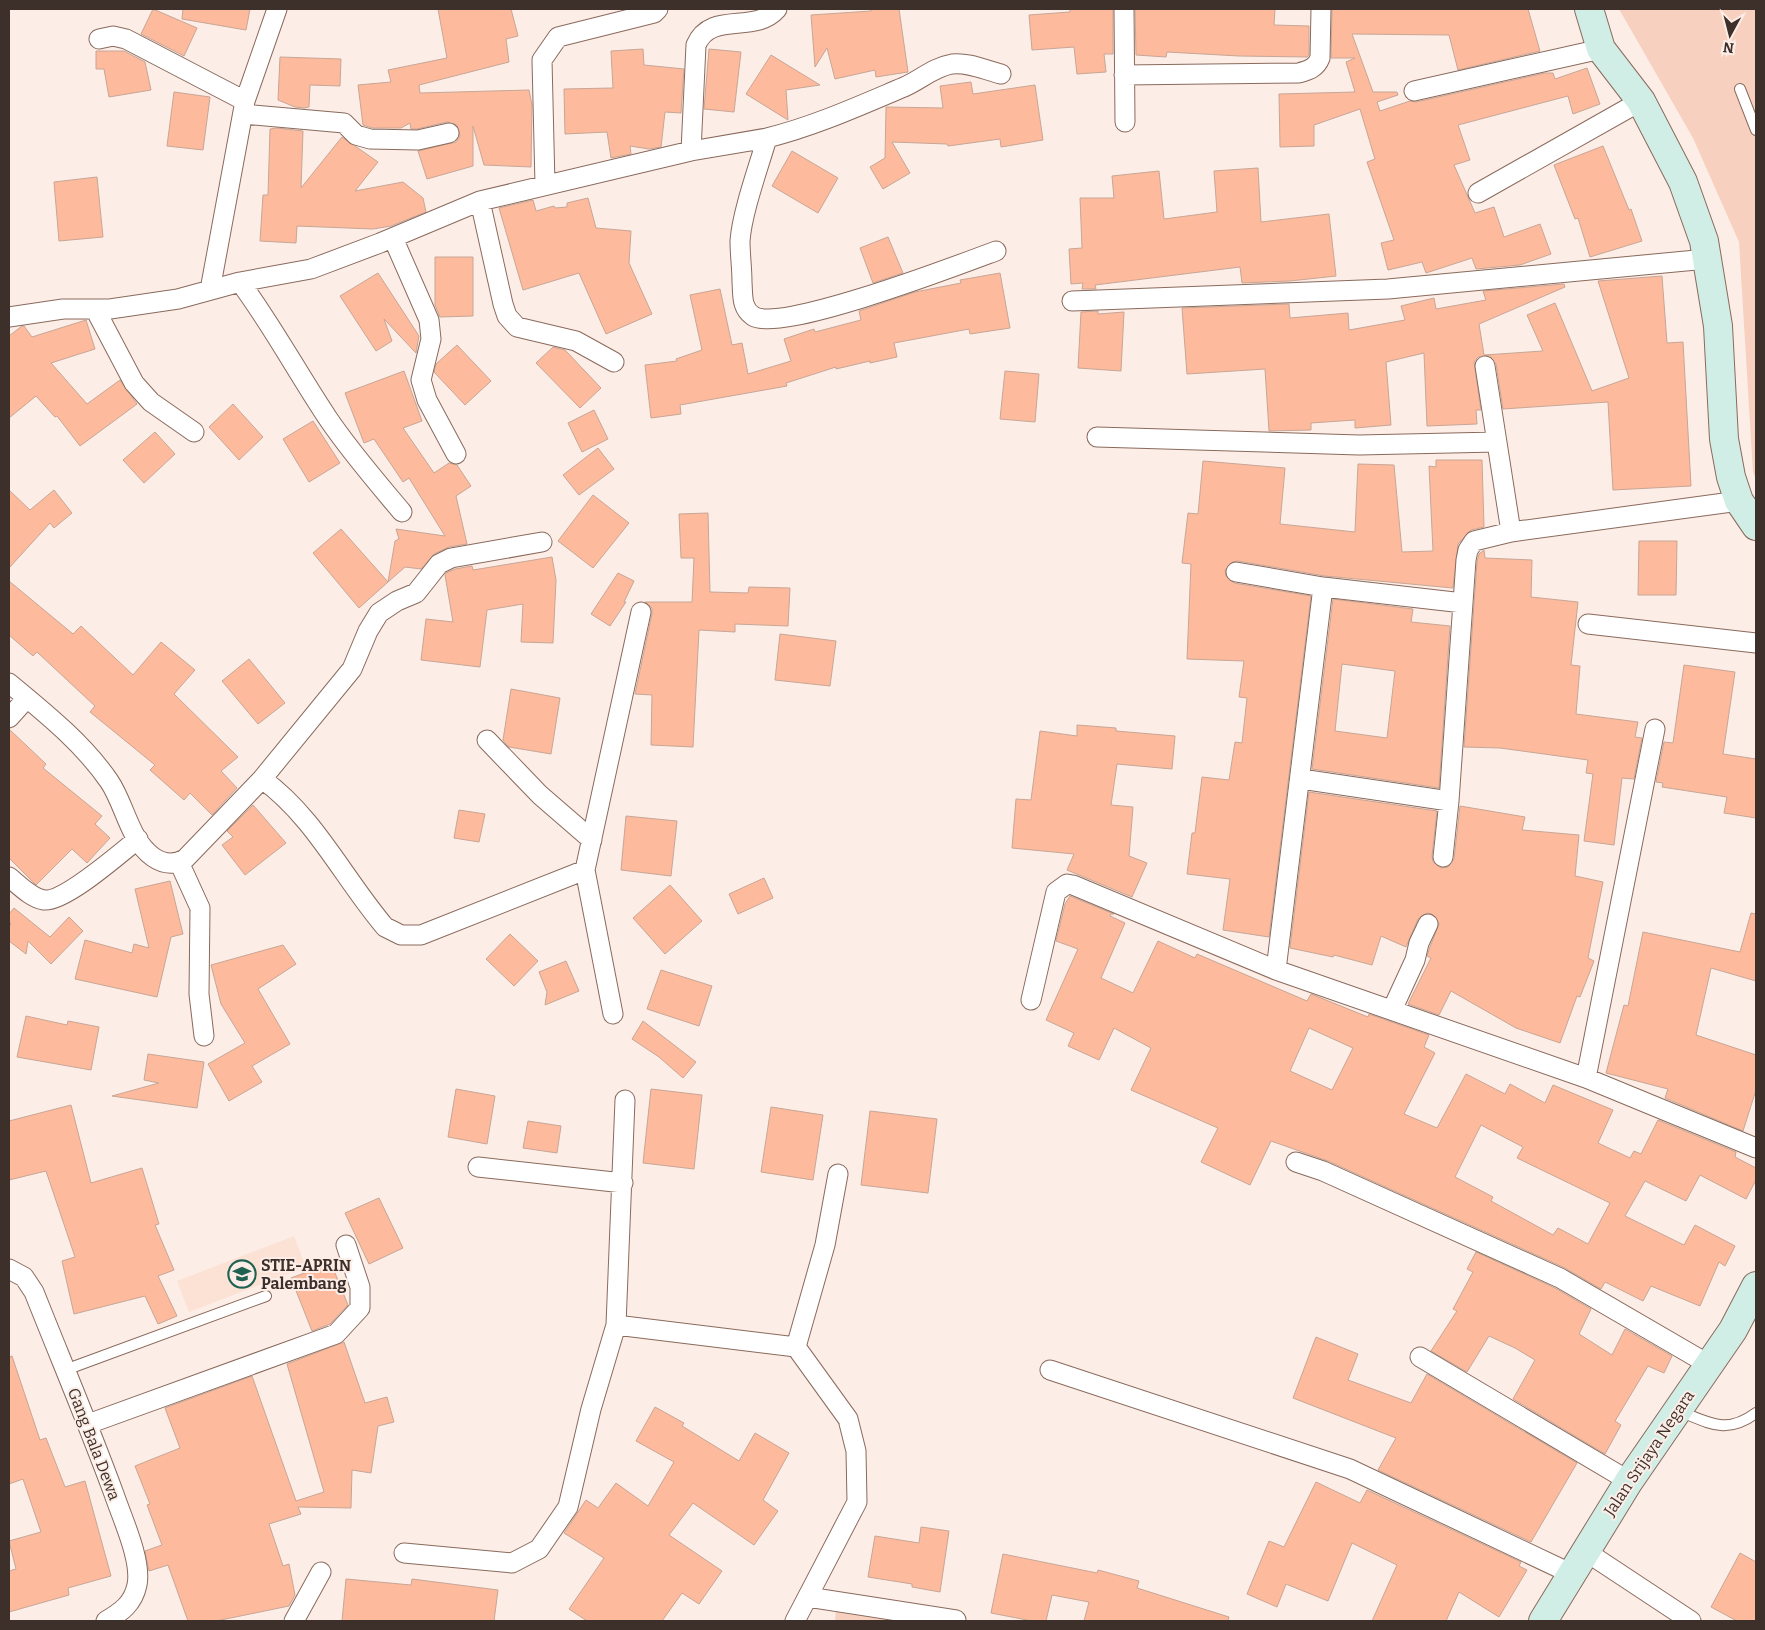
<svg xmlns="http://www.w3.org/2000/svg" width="1765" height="1630" font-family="Bitter,serif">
<rect width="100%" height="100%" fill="#fcede7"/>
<path fill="#fce1d5" d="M294,1236L306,1267L189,1312L177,1281Z"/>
<path fill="#f7d0bf" d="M1619,9H1756V480L1753,472L1739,242L1693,138Z
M836,1610L922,1621H835Z"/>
<path fill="#fdba9c" stroke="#c8a696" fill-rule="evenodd" d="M153,9L197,28L184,56L141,34Z
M183,9H250L246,30L182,19Z
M438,9H511L518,36L506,39L509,62L419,85L420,93L529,90L532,105L531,167L484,165L473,126V166L427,179L418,151L456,142L460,136L457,125L447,122L417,129H411L410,123L401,128H372L363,125L358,85L391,82L388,70L447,58Z
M871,9H899L908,72L876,77L875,70L835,79L827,48L815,67L811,15L871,11Z
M1070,9H1113V54H1104L1106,72L1077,74L1074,47L1032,50L1029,15L1070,12Z
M1135,9H1275L1274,25L1309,26V55L1307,57L1239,56L1167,52L1166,57L1136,55Z
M1332,9H1528L1540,51L1458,70L1449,35L1352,34L1373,92H1397L1398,95L1377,102L1380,111L1410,101L1416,102L1545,73H1553L1555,79L1587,68L1600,104L1573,114L1568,96L1458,125L1470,160L1454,165L1475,213L1494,207L1504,237L1540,224L1551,254L1520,265L1476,269L1472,258L1426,273L1422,262L1388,270L1381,243L1394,240L1367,162L1375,159L1360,109L1314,125V146L1280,147L1279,94L1355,92L1346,62L1355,58H1331Z
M643,49L644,65L684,69L681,113L665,112L661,147L649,149L630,146L631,154L611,158L607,132L565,134L564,89L613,88L611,51Z
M709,49L741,52L734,112L704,109Z
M96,51H124L145,62L151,90L109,97L104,69H96Z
M771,55L820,85L786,90L788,120L746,94Z
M280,57L341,59L340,86L310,85L309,107L304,108L295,107L278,100Z
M971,82L973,94L1035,85L1043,140L1001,147L1000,139L948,146L947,144L892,142L910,173L883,189L870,167L885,158L886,107L943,108L940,86Z
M174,92L210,97L203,150L167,146Z
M277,128L303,131L301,188L342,137L378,162L355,191L403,182L423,198L426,212L391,226L373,229L297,226L296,243L260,241L263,195H268L270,129Z
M1603,146L1629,210L1631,209L1642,241L1590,257L1578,218L1575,219L1554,165Z
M792,151L838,178L818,213L772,186Z
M1258,168L1261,222L1329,214L1336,276L1290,281L1242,283L1240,267L1095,285L1096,289H1082L1083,283L1071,284L1069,249L1082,248L1080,198H1114L1112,176L1159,171L1164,219L1217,212L1214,171Z
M97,177L103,237L59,241L54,182Z
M588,198L596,228L631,231L629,263L652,314L606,334L579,273L523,290L499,208L533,200L536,211L554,206L555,208L567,207V203Z
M888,237L903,273L873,283L860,248Z
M435,257H473V316L440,317L435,305Z
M378,273L419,336L416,353L384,319L392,341L376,351L340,296Z
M1000,273L1010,328L970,334L969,329L894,343L897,357L870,363V361L836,369V367L786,383L787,386L680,405L681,414L651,418L645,365L677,361L676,359L702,350L690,295L720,289L732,345L742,343L748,374L791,361L784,339L814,329L815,332L861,320L859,311L915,292L961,283L960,280Z
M1662,276L1667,343L1683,342L1691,486L1613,490L1608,402L1503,409L1496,364L1489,355L1478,357L1474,362L1481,410H1476L1477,424L1427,426L1424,353L1386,362L1391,425L1355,428V420L1311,423V430L1269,431L1265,369L1187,374L1182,308L1289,304L1290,318L1348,313L1349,330L1405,320L1401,306L1434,298L1436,309L1486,300L1483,291L1564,284L1565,287L1479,324L1484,355L1543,351L1527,315L1555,303L1592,391L1629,378L1598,281Z
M1098,311V314L1124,312L1121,371L1078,368L1081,312Z
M86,320L95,349L51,363L87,404L120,380L137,404L80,446L57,416L55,417L36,396L9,418V336L22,326H24L32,337Z
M457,345L491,381L465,405L434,372L436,364Z
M553,347L565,350L601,388L580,408L536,363Z
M404,371L422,421L403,428L434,473L449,463L457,465L471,486L456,496L467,544L449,547L434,554L421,569L405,567L388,582L395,541L399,539L396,529L445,536L409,478L403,482L374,439L364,443L345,393Z
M1005,371L1039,374L1035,422L1000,419Z
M233,404L263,437L239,460L209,427Z
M594,410L608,439L582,452L568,423Z
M313,421L340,463L309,482L283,439Z
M155,432L175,454L144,483L123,460Z
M598,448L614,469L579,495L563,475Z
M1436,460H1482L1484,527L1471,530L1458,544L1453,588L1325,576L1238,561L1232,562L1225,570L1226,576L1234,583L1311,596L1269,937L1223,930L1230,879L1187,874L1192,833H1195L1202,777L1229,780L1235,742L1242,743L1247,698L1239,697L1244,661L1187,659L1191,564L1182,563L1188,513L1198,514L1203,461L1285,468L1280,524L1355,532L1358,464L1394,465L1402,552L1433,551L1429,466L1436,467Z
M9,490L30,510L54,490L72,513L54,528L50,523L9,568Z
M593,495L629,523L593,568L558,541Z
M708,513L710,592L748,593L749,587L790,588L788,626L735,624V632L699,630L693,747L651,745L652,695L635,694L652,614V608L645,602H692L694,558H681L679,514Z
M341,529L388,582L359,608L313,553Z
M1639,541H1677L1676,595H1638Z
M1484,550L1485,558L1532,560L1531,597L1578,602L1571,665L1580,666L1576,714L1638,722L1635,737L1642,738L1634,779L1622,778L1614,845L1584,841L1593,774L1586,773L1588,760L1500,748L1464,747L1477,562L1479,554Z
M552,557L556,580L553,643L521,642L523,604L487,610L480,667L421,660L426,619L453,622L445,575L446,573L455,569L472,566L473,570Z
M618,573L634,581L624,602H626L610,626L591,614Z
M9,581L73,634L81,626L133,675L161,642L195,670L174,694L238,757L221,771L237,788L212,815L190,793L184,800L150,770L155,765L90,712L95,706L37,652L33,656L9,635Z
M1333,599L1413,609L1411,622L1450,626L1439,788L1312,769ZM1342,664L1395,671L1387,738L1335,731Z
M780,634L836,641L830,686L775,680Z
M249,659L285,703L258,724L222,681Z
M1684,665L1735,672L1723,754L1756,759V818L1724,813L1727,797L1662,787L1663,783L1656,782L1664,742L1673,743Z
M511,689L560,698L551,754L509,747L503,740Z
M1077,725L1116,728V731L1175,736L1172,769L1117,764L1111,805L1133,807L1129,856L1147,863L1132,897L1067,870L1074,854L1012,848L1016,799L1031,800L1040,731L1077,736Z
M9,729L46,764L43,768L102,816L95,824L110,838L87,863L72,849L36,885L9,858Z
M1309,792L1437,811L1432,856L1433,862L1441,868L1448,867L1454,859L1460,806L1525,817L1522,830L1579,835L1575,876L1603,882L1588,958L1594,961L1580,997L1577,996L1560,1043L1516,1028L1451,991L1439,1015L1408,1004L1431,958L1427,956L1430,947L1439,924L1432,914L1427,913L1418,919L1406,947L1381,936L1372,965L1334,955L1333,957L1290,948Z
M253,805L286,843L245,875L222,845L233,837L227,831Z
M459,810L485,814L479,842L454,838Z
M626,816L677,821L671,876L621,870Z
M764,878L773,898L738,914L729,894Z
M170,881L183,934L171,937L157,997L75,979L85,940L132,953L134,944L149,948L135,889Z
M670,885L702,921L665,954L633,918Z
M1070,896L1114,914H1111L1110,916L1125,923L1101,978L1133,993L1158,941L1195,958L1197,954L1307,1001L1311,994L1368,1017L1369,1014L1429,1035L1424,1047L1435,1053L1404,1114L1437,1128L1466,1074L1505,1094L1510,1084L1545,1103L1553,1085L1613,1110L1598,1143L1630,1158L1634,1151L1641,1154L1658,1120L1736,1152L1735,1157L1756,1168V1180L1746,1199L1700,1175L1686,1201L1645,1181L1625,1216L1684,1245L1695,1225L1735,1246L1725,1266L1719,1262L1700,1306L1651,1286L1643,1301L1605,1282L1601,1289L1565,1268L1328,1161L1271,1141L1250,1185L1201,1162L1218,1128L1131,1090L1151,1048L1114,1028L1099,1060L1068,1046L1074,1033L1046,1020L1078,949L1056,941L1065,904ZM1309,1028L1353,1048L1332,1090L1290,1071ZM1481,1125L1523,1147L1517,1158L1610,1203L1588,1244L1558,1228L1553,1235L1491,1201L1493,1197L1455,1177Z
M14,908L50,937L69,917L83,931L51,964L28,941L26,954L9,941V927L11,924L9,922V914Z
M1751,913L1756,914V981L1711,968L1696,1035L1756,1055V1090L1743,1131L1665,1098L1668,1089L1606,1073L1624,1005L1628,1006L1643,932L1740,952Z
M510,934L538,961L514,986L486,959Z
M283,945L296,964L258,989L290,1044L252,1066L262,1082L229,1101L208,1064L245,1043L221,1004L211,965Z
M566,961L579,991L545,1005L547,992L539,972Z
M661,970L712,986L699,1026L647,1009Z
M26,1016L67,1025L68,1021L99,1027L91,1070L17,1057Z
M643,1021L696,1062L683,1078L659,1057L632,1039Z
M148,1054L204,1062L197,1108L112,1096L159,1083L144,1080Z
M456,1089L495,1096L487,1144L448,1137Z
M651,1089L702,1095L694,1169L643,1163Z
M71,1105L91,1183L142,1168L159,1224L155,1225L174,1270L158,1276L177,1316L158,1324L145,1296L74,1314L62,1261L75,1257L46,1171L9,1180V1121Z
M771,1107L823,1115L813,1180L761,1172Z
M870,1111L937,1119L928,1193L861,1185Z
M528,1121L561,1126L557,1153L523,1148Z
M379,1198L403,1248L369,1264L345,1213Z
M1476,1252L1555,1288L1591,1309L1579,1334L1612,1355L1625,1329L1672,1356L1664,1373L1648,1366L1615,1421L1621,1425L1605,1454L1513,1399L1535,1360L1515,1348L1489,1336L1467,1372L1431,1351L1457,1311L1453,1309L1473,1272L1467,1269Z
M331,1263L348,1305L330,1324L312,1331L291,1278Z
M1316,1337L1358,1354L1348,1380L1411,1403L1427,1374L1577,1463L1531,1542L1378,1470L1396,1438L1293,1398Z
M344,1342L365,1403L387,1397L394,1422L378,1426L371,1473L352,1470L351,1508L298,1507L301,1514L269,1524L283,1566L289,1564L295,1595L289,1606L216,1621H188L168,1565L149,1571L145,1551L162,1545L147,1505L150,1504L135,1466L180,1448L165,1408L252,1376L296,1501L324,1492L287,1364Z
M12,1356L40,1440L46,1438L65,1487L85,1481L111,1576L68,1588L69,1595L9,1612V1571L16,1569L9,1541L41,1532L23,1479L9,1484V1357Z
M655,1407L684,1423L682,1426L739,1461L755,1433L789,1453L763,1500L778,1511L754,1545L693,1503L669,1535L722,1571L699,1604L682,1593L662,1621H587L569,1609L604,1558L564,1533L586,1500L598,1508L616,1483L648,1506L674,1462L636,1441Z
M1316,1482L1360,1503L1367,1490L1521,1562L1519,1566L1527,1570L1499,1617L1459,1592L1446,1621H1372L1397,1565L1352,1543L1328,1601L1286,1584L1277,1607L1247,1594L1269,1541L1284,1547Z
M921,1527L949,1531L940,1592L912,1587V1584L868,1577L875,1536L919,1543Z
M1740,1553L1756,1562V1621H1737L1711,1607Z
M1003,1554L1097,1573L1098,1570L1139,1581L1137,1588L1229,1617L1228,1621H1084L1089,1602L1052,1595L1046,1621H1032L991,1613Z
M346,1579L411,1585L412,1579L498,1590L494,1621H342Z"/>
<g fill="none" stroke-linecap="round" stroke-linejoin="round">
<g stroke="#8a6a5c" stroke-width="12">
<path id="lane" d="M1740,89L1756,130
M65,1370L266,1296
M1679,1411C1710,1423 1726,1435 1756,1413"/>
</g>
<g stroke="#8a6a5c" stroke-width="21">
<path id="street" d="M1124,9L1125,122
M99,39L113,36L126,39L245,101
M1124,75L1299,73C1309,70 1316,68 1320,58L1321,9
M1414,91L1601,49
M243,114L344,123L356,135L370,139L418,140L449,133
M767,138C815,126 859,106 904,87C920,80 934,67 952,64C968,62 985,70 1001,74
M691,151L696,45C711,10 754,35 777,9
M545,185L542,60L558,37L654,13L658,9
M1478,193L1641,101
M480,201L503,304L507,316L517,327L576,341L614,362
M393,238L429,320L431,339L421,380L427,400L456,454
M240,282C272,325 297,372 327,417C349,450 376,481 402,512
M210,290L245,101L277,9
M1072,301L1388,289L1707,259
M95,309L134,383L151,402L194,432
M9,317L63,309H110L178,299L240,282L311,269L380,243L480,201L691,151L767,138C759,166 742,212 740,241C740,254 742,269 742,282C743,295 741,308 753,316C779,334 961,264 996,251
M1485,366L1511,532
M1097,437L1359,445L1497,442
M1236,572L1323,587L1463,603
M1588,624L1756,643
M9,683C44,712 83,743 109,781C125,804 129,840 153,857C163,864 174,865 185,859L262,779C314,816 344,879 385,927L401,935H421L585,870L641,612
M9,718L27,698
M487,740L540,795L592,840
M262,779L352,669L368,631L379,613L397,601L416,593L439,564L451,558L542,542
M1301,779L1449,801L1466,560L1468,550L1474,541L1511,532L1739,501
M1443,857L1449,801
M179,862L200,908L199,994L204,1036
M585,870L613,1014
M9,877C19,885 31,898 44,900C65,902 119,854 138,839
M1276,970L1323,587
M1031,1000L1056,892L1067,884L1073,885L1276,970L1586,1078L1756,1148
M1392,1010L1415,960L1419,943L1428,924
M1586,1078L1655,729
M625,1100L616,1325L796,1347L848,1419L856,1451L857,1502L795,1621
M1296,1162L1323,1171L1560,1278L1708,1364
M478,1167L623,1183
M9,1269L24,1277L34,1292C61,1360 89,1426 114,1494C122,1518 142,1560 137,1585C133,1604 121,1612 106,1621
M796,1347L825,1245L838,1174
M1420,1357L1629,1481
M1050,1370L1350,1469L1572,1574
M88,1424L336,1334L360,1308V1287L346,1245
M1585,1551L1691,1621
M404,1553L512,1563L539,1549L568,1507L591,1409L616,1325
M808,1597L956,1620
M294,1621L321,1572"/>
</g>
<g stroke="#8a6a5c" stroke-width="30">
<path id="secondary" d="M1589,9L1601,49L1641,101L1683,182L1704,241L1718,326L1724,439L1731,477L1739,501L1756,526
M1543,1621L1629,1481L1733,1330L1756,1286"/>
</g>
<use href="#lane" stroke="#fff" stroke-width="10"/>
<use href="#street" stroke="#fff" stroke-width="19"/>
<use href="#secondary" stroke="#d0eee6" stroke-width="28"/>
</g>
<defs>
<g id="university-ring" transform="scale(1.4375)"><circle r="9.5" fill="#fcede7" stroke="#1f6252" stroke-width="1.5"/><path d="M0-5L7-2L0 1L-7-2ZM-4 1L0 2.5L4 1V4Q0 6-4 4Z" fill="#1f6252"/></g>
</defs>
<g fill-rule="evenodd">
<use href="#university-ring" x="242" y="1274"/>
</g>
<g text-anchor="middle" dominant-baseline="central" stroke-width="4" stroke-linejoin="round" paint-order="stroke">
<g font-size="16" font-weight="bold" fill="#3d2f29" stroke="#fcede7" text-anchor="start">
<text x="261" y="1265">STIE-APRIN<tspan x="261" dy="18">Palembang</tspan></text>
</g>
<g font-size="16" fill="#3d2f29" stroke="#fcede7">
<text transform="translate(94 1444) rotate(69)">Gang Bala Dewa</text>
<text transform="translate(1649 1453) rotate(-56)">Jalan Srijaya Negara</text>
</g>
</g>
<rect width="1765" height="1630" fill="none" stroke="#3d2f29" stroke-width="20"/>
<g transform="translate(1730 35) rotate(187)" stroke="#fcede7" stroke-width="4" paint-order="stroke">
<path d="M0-4L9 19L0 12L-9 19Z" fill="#3d2f29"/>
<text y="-8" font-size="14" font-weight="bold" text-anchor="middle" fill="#3d2f29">N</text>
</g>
</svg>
